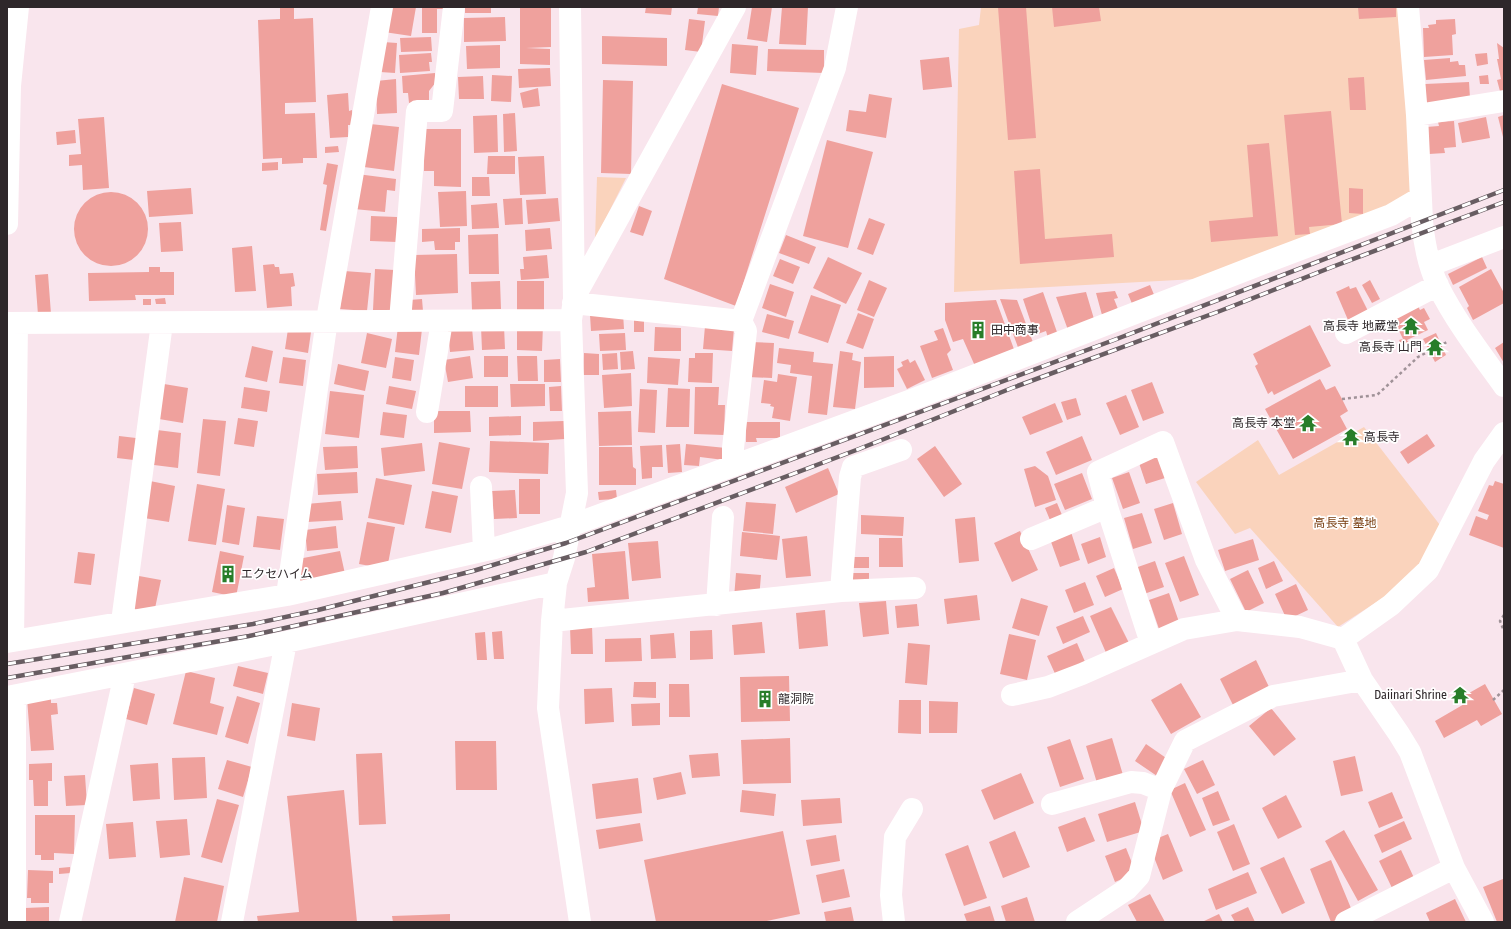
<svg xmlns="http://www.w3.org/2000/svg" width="1511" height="929" font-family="'Fira Sans Condensed','Noto Sans JP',sans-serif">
<rect width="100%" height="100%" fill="#f9e5ed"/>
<path fill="#fad3bc" d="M981,7H1399L1413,192L1386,209L1196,279L954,292L959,29L979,25Z
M597,177L626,178L595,240Z
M1364,427L1440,525L1423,562L1389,594L1338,627L1250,528L1235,534L1196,482L1258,440L1279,475Z"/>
<path fill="#efa19d" d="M280,7H294V19L313,18L316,102L285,103V114L315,113L317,158H303V163L282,164V158L263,159L258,20L280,19Z
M388,7H416L411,36L384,32Z
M422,7H444V9H437V33H422Z
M465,7H491V13H465Z
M520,7H551V47L526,48L550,49V65L520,64Z
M646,7H672L671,15L645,13Z
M698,7H719L718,16L697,14Z
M752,7H772L767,42L747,39Z
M782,7H808L806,45L779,44Z
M998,7H1026L1036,138L1008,140Z
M1052,7H1099L1101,21L1054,27Z
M1358,7H1396V17L1359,19Z
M505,17L506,41L464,42V18Z
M689,19L705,21L701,52L685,50Z
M1455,19L1456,34L1452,35L1453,55L1424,57L1423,28H1429L1428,25L1436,24V20Z
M602,36L667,38V66L602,64Z
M431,37L432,51L401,52L400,38Z
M383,42L397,43L395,73L380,72Z
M1497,43L1504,48V94L1501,95L1497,80L1501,79L1497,59H1499Z
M732,44L758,46L756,75L730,73Z
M500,45V68L467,69L466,46Z
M768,49L824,50V73L767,71Z
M431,53L432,62H429L430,71L400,73L399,55Z
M1487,53L1488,64L1477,66L1475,54Z
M949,57L952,87L923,90L920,60Z
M1450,58V62L1458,61L1459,65H1465L1466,76L1426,80L1424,60Z
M550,68L551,86L519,88L518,69Z
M435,73L436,82L429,91V101L409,103L408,93H403L402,76Z
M492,75L512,76L511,102L491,101Z
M1488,75L1489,84H1480L1479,76Z
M483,76L484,99H459L458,77Z
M1364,77L1366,110H1350L1348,78Z
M396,79L397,113L377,114L376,81Z
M603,80L633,81L631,174L601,173Z
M1469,82L1470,98L1426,105L1425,84Z
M722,84L799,108L736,306L664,279Z
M538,88L540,106L523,108L520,93Z
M348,93L349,111L352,110L353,125H348V137L330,138L327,95Z
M869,94L892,98L886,138L846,131L849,110L866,112Z
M1331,111L1342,224L1309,227L1310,234L1295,235L1284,115Z
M515,113L517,151L504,152L503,114Z
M497,115L498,152L474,153L473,116Z
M1504,115V137H1503L1498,117Z
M104,117L109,188L83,190L82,165L69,166V155L81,154L78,119Z
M1486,117L1490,138L1462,143L1458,123Z
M1454,121L1456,147L1444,148L1445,153L1429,154L1426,127L1439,126L1438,122Z
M370,124L399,127L394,171L364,167Z
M424,129H461V187L434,186V171H424Z
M75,130L76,143L57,145L56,132Z
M827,140L873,152L848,248L803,236Z
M1269,143L1278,236L1211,242L1209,221L1253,217L1247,145Z
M338,146L339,152L325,153V147Z
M488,156H515V174H487Z
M544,156L546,194L520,195L518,157Z
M278,162V170L262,171V163Z
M327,163L338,165L326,231L320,230L327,185L323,184Z
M1040,169L1045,239L1112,234L1114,257L1020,264L1014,171Z
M357,174L396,179L395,191L387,190L385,212L354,209Z
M472,177H489L490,196H472Z
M191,188L193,214L149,217L147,191Z
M1349,188L1363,189V214L1349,213Z
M466,191L467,226L440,227L438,192Z
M74 229a37 37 0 1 1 74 0a37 37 0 1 1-74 0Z
M522,198L523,224L505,225L503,199Z
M558,198L560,221L528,224L526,200Z
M497,203L499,228L472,229L471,205Z
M639,206L652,211L643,236L630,232Z
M371,216L397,217V242L370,241Z
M869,218L885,224L873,255L857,249Z
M181,222L183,251L161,252L159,223Z
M460,228V242H455V250H435L434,241L422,242V229Z
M550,228L552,249L526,251L525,230Z
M498,234L499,274H469L468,235Z
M786,235L816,247L809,264L779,253Z
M252,246L256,291L235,292L232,248Z
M457,254L458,293L416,295L414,255Z
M547,255L549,278L521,280L520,269H524L523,257Z
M828,257L862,273L846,304L813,288Z
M1482,257L1487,268L1453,285L1448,274Z
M780,259L800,267L793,284L773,276Z
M274,264L275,267H279L280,274L293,273L295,286L291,287L292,306L267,308L263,265Z
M149,267H160V272H174V295H135L136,300L89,301L88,273L149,272Z
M375,269L395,270L394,311L373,310Z
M1491,269L1504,293V303L1473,320L1467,308L1469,306L1459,287Z
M344,271L371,273L367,311L340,309Z
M48,274L51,314L38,315L35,275Z
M869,280L887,288L874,317L857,310Z
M1370,280L1380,299L1372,303L1362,285Z
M500,281L501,309L472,310L471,282Z
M517,281H544V311H517Z
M770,284L794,292L786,317L762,308Z
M1150,285L1155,297L1133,306L1128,294Z
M1349,286L1350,289L1356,287L1368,311L1348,320L1336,292Z
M1115,291L1118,298L1114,299L1118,309L1102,315L1096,293Z
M1043,292L1058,335L1048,338L1046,331L1035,335L1023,299Z
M1086,292L1094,319L1068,330L1056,297Z
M811,295L841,305L828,343L798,333Z
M165,298L166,304H156L155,299Z
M143,299H151V305H143Z
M422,299L423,311L410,312L409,300Z
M1000,299L1017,300L1034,345L1019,350Z
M996,300L1015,352L975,366L963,339L953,342L945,320V303Z
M1417,304L1420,310L1424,308L1430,319L1424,322L1428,330L1407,340L1410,345L1403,348L1399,340L1403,339L1392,316Z
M623,313L624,329L591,331L590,315Z
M858,313L874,319L863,349L846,343Z
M767,314L794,321L789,339L762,332Z
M634,318H644V332H634Z
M517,325H543L542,351L517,350Z
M1310,325L1331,366L1274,395L1272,391L1268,394L1255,366L1258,364L1253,354Z
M398,326L422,329L419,355L395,352Z
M504,326L505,349L482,350L481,327Z
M705,326L734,328L732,351L703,349Z
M655,327L681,328V351H654Z
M472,328L474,350L450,352L448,330Z
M943,328L951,350L947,354L953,370L932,378L920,346L938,340L934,331Z
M288,329L311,332L308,353L285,349Z
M367,333L392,339L386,368L361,363Z
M625,333L626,350L600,351L599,334Z
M1436,333L1446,355L1435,362L1423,339Z
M750,342L774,343L772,378L748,377Z
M1504,342V363L1495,348Z
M252,346L273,351L267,382L245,377Z
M779,348L814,352L813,362L833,364L827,415L808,413L812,376L790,373L791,365L777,363Z
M633,351L635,369L621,370L620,352Z
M840,351L853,353L852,360L861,362L855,409L833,407Z
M584,353L599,354V375H583Z
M617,353L618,369L603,370L602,354Z
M695,353H713L712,383L688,382L689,358H695Z
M470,356L473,378L448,382L444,360Z
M484,356H508V377H484Z
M517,356H537L538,381H518Z
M894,356V387L864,388V357Z
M283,357L306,360L303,386L279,383Z
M395,357L414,360L411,381L392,378Z
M648,357L680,359L678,385L647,383Z
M560,359L561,382H544V360Z
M908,359L910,363L915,360L925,380L907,389L897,369L903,366L901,362Z
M338,364L369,371L365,391L334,384Z
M631,373L632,406L604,408L602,375Z
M778,374L797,377L790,421L772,418L774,407L770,406L771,404L761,403L764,380L777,382Z
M1320,379L1326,390L1335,386L1342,399L1348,411L1340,416L1347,429L1293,459L1265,409Z
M1152,382L1164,413L1143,421L1131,390Z
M164,384L188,388L183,423L159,419Z
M510,384H545V406L511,407Z
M389,386L416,391L412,409L386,404Z
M465,386H498V407H465Z
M561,386L562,411H550L549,387Z
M244,387L270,391L267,412L241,408Z
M695,387H719L718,405H725L724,435L694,434Z
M668,388L690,389L689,427H666Z
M640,389L657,390L655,433L638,432Z
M330,391L364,395L359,438L325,434Z
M1126,395L1139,427L1120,435L1106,403Z
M1076,398L1081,415L1067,420L1061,402Z
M1055,403L1063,422L1030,435L1022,417Z
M434,411H470L471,432L434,433Z
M631,411L632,445L599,446L598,412Z
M383,412L407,415L404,438L380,435Z
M521,416V435L489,436V417Z
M238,418L258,421L254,447L234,444Z
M203,419L226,421L220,476L197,473Z
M564,421L565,439L533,441V422Z
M746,422H780V438H756L757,442H746Z
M157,430L181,433L178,468L154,465Z
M1427,434L1435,446L1408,464L1400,452Z
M119,436L136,438L134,460L117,458Z
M1082,436L1092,460L1056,475L1046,452Z
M490,441L549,443L548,474L489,472Z
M439,442L470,448L462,489L432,484Z
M422,443L425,471L384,476L381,448Z
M680,444L682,472L668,473L666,445Z
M686,444L726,448L724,460L700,457L699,466L684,465Z
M662,445L663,467H652V478L642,479L640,446Z
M357,446L358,468L325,470L323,447Z
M935,446L962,484L944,497L917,459Z
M599,447H632L633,467L636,469V485H599Z
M1158,454L1165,478L1146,484L1138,460Z
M1035,466L1048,476L1056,500L1035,507L1024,469Z
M828,468L839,494L796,513L785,487Z
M357,472L358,493L318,495L317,474Z
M1129,472L1140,503L1123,509L1112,478Z
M1082,473L1092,499L1065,510L1054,484Z
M376,478L412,485L404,525L368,518Z
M519,479H540V514H519Z
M150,481L175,486L169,522L144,518Z
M1495,481L1504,484V548L1469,535L1476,516L1487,520L1489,515L1478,511L1489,485L1493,486Z
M197,484L225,489L216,545L188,541Z
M515,490L517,518L494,519L492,491Z
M616,490L617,499L599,500L598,492Z
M432,491L458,496L451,533L425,528Z
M341,501L343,520L307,522L306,504Z
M746,502L776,504L773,534L743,531Z
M1057,503L1062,515L1050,520L1045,508Z
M1173,503L1182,534L1164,540L1154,509Z
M227,505L245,508L239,545L222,542Z
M1142,513L1152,543L1133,549L1124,518Z
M861,515L904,517L903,536L861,534Z
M257,516L284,519L280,550L253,547Z
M975,517L979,561L959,563L955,519Z
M367,522L395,527L387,569L359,564Z
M336,526L338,548L307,551L305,530Z
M1020,531L1038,570L1012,582L994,543Z
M742,532L780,536L777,560L740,556Z
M1071,532L1080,560L1060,567L1050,539Z
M807,536L811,576L786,578L782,539Z
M1100,537L1106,557L1088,564L1081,544Z
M879,538H902L903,567H879Z
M1253,539L1259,560L1225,571L1218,550Z
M658,541L661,578L632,581L628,543Z
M220,551L244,556L236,597L212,592Z
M340,551L345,574L296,583L298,559Z
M625,551L629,599L588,602L587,588L595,587L592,554Z
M78,552L95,554L91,585L74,583Z
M1184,556L1199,595L1180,602L1165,563Z
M849,557H869V568H848Z
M1155,561L1164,587L1144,594L1135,568Z
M1274,561L1283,581L1266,589L1258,568Z
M1114,568L1123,589L1105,597L1096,576Z
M1248,570L1264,603L1246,612L1230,579Z
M736,573L761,575L759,599L734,598Z
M848,573H869V588H848Z
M139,576L161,580L154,613L133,609Z
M1085,582L1094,605L1074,613L1065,590Z
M1296,584L1308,610L1287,620L1275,594Z
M1169,593L1179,622L1159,629L1149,600Z
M977,595L980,620L947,624L944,599Z
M1021,598L1048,606L1039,636L1012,628Z
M886,601L889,634L863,637L859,603Z
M917,604L919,626L897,628L895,606Z
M1111,607L1129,643L1107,655L1090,616Z
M825,610L828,646L799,649L796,613Z
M1083,616L1090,632L1063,644L1056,627Z
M762,622L765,653L734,655L732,625Z
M592,626L593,654H571L570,627Z
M712,630L713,659L690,660V631Z
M502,631L504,659H494L492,632Z
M485,632L487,660H477L475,633Z
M674,633L676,658L651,659L650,635Z
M1009,634L1036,640L1027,680L1000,674Z
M641,638L642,661L605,662V639Z
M908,643L930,645L927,685L905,683Z
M1077,643L1086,664L1057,678L1047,656Z
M1256,660L1270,689L1234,707L1220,679Z
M238,666L268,673L263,694L233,686Z
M186,671L215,678L210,703L224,707L217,735L173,724Z
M789,676L790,721L741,722L740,677Z
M634,682H656V698L633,697Z
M1181,683L1201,717L1171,734L1151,700Z
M669,684H689L690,717H669Z
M1485,684L1502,714L1481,726L1477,720L1444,738L1435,721L1466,703L1462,697Z
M134,688L155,694L147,725L126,719Z
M612,688L614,722L585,724L584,689Z
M51,696V703H57L58,714L51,715L54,750L31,751L27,698Z
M237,696L260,703L248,744L225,737Z
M899,700H921V734L898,733Z
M929,701L958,702L957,733H929Z
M292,703L320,708L315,741L287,736Z
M660,703V725L632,726L631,704Z
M1271,708L1296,739L1274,756L1249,726Z
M790,738L791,783L743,784L741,740Z
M1112,738L1123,775L1097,783L1086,746Z
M1070,739L1084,779L1060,787L1047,747Z
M455,741H496L497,790H456Z
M1146,744L1169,760L1157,776L1135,761Z
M382,753L386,824L359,825L356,754Z
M718,753L720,776L692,778L689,755Z
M1355,756L1363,791L1341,796L1333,761Z
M205,757L207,798L174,800L172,758Z
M227,760L252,767L243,797L218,789Z
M1203,760L1215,785L1197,794L1184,769Z
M52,763V781H48V806H34L33,780H29V764Z
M158,763L160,799L133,801L130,765Z
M681,772L686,794L657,800L653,778Z
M1021,773L1034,803L994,820L981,790Z
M85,775L87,805L66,806L64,776Z
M638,778L642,813L596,819L592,784Z
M1185,783L1206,830L1190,837L1170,790Z
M344,790L357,922H258L257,916L299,912L287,796Z
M742,790L776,794L774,816L740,812Z
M1218,791L1230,820L1213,826L1202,798Z
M1392,792L1403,818L1379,828L1368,802Z
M1286,795L1302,827L1278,839L1262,808Z
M840,798L842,823L803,826L801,800Z
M217,799L239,805L222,863L201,857Z
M1135,802L1144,831L1107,842L1098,814Z
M35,815H75L74,854L54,853V860H41V855H35Z
M1085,817L1095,841L1067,852L1058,827Z
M187,819L190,855L160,858L156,821Z
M1404,821L1412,839L1382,853L1374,835Z
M133,822L136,857L109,859L106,824Z
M640,823L643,841L599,849L596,830Z
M1234,824L1250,864L1233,871L1217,832Z
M1344,830L1378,890L1358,901L1325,841Z
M783,831L800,914L762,922H656L644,860Z
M1015,831L1030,867L1003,878L989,842Z
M1168,834L1183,871L1163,880L1148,842Z
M836,835L840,861L811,866L806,840Z
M968,845L987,898L964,906L945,854Z
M1126,848L1136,873L1115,882L1105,856Z
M1401,850L1415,880L1393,890L1379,861Z
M1284,857L1305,903L1282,914L1260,868Z
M1331,860L1353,913L1331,922L1310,869Z
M70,867L71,873L59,874V868Z
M844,869L850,897L822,903L816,875Z
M28,870L53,871V883H49V903H31V898H27Z
M1248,872L1257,893L1216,910L1208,889Z
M184,877L224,886L217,922H175Z
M1503,879L1504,883V922H1497L1483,887Z
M1150,894L1165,922H1137L1128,905Z
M1027,897L1035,922H1006L1001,906Z
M1455,899L1466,922H1430L1426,913Z
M990,906L995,922H967L964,914Z
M49,907V922H25V908Z
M851,907L854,922H826L824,912Z
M1248,907L1255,922H1235L1231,915Z
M450,914V922H393L392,916Z
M1219,914L1223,922H1202Z"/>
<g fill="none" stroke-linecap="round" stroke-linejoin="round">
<path stroke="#a09298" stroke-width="2.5" stroke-dasharray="3 3" stroke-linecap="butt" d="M1342,399L1377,395L1418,357L1447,342
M1504,615L1500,621L1504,631
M1493,700L1504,690"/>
<path stroke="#fff" stroke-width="22" d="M570,7L574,299L571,320L577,493L564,558L556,583L552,621L548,708L580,922
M1408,7L1417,115L1422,221C1424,242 1429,267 1438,286C1456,322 1481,354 1504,386
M1417,115L1504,101
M7,224L10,86L18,7
M1431,265L1504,237
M574,298L735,7
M573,303L741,321
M400,321L417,111H442L454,7
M7,323L571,320
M1346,333L1438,285
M427,412L442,321
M733,466V448L746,331L741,321L835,68L847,7
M481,487L484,550
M1031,539L1107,507
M841,591L850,477L853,467L901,450
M287,595L327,320L382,7
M717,605L723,517
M552,621L841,591L915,588
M122,622L162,323
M1343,639L1391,605L1428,570L1484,461L1504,433
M13,641L287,595L495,548L570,526L914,399L1264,263L1391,215L1420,198
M7,642L13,641L17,323
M1151,643L1107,507L1098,472L1163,442L1206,560L1237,620
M1012,695L1048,687L1082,674L1184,629L1237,620L1300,627L1343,639L1362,680L1399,734L1410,752L1454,868L1483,922
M15,696V922
M7,697L286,642L556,583
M1052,804L1131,782L1143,783L1161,790
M70,922L125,674
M232,922L286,642
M894,922L891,895L895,837L912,809
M1077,922L1127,889L1139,876L1161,790L1185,741L1273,696L1362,680
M1346,922L1454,868"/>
<g stroke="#685d62" stroke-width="4.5">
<path id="rail" d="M7,664L253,624L318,610L473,571L566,543L1114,340L1504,190
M7,678L249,636L443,593L586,552L859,449L1012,388L1220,311L1332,267L1504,202"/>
</g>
<use href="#rail" stroke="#fff" stroke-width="3" stroke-dasharray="9" stroke-linecap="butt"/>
</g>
<defs>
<g id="temple-bare" transform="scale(1.38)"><path d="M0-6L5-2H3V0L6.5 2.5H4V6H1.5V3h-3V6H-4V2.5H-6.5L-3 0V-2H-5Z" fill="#287d29" stroke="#fff" stroke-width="2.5" paint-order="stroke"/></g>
<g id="building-bare" transform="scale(1.38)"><path d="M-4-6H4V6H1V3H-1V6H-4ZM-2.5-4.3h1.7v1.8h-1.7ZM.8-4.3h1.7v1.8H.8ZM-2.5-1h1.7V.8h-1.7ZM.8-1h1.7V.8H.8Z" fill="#287d29" stroke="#fff" stroke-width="2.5" paint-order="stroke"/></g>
</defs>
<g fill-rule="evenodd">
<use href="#temple-bare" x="1411" y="326"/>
<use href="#building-bare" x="978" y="330"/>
<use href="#temple-bare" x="1435" y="347"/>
<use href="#temple-bare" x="1308" y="423"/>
<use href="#temple-bare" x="1351" y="437"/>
<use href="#building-bare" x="228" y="574"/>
<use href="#temple-bare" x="1460" y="695"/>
<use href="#building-bare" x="765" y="699"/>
</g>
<g text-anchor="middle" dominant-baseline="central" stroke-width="3.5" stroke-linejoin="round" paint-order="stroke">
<g font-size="12" fill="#2e272a" stroke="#fff" text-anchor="end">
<text x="1398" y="326">高長寺 地蔵堂</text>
<text x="991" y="330" text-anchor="start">田中商事</text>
<text x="1422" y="347">高長寺 山門</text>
<text x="1295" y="423">高長寺 本堂</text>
<text x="1364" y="437" text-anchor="start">高長寺</text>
<text x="241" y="574" text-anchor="start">エクセハイム</text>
<text x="1447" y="695">Daiinari Shrine</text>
<text x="778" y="699" text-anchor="start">龍洞院</text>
</g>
<g font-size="12" fill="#783d0f" stroke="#fff">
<text x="1345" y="523">高長寺 墓地</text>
</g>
</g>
<rect width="1511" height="929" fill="none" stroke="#2e272a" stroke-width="16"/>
</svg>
